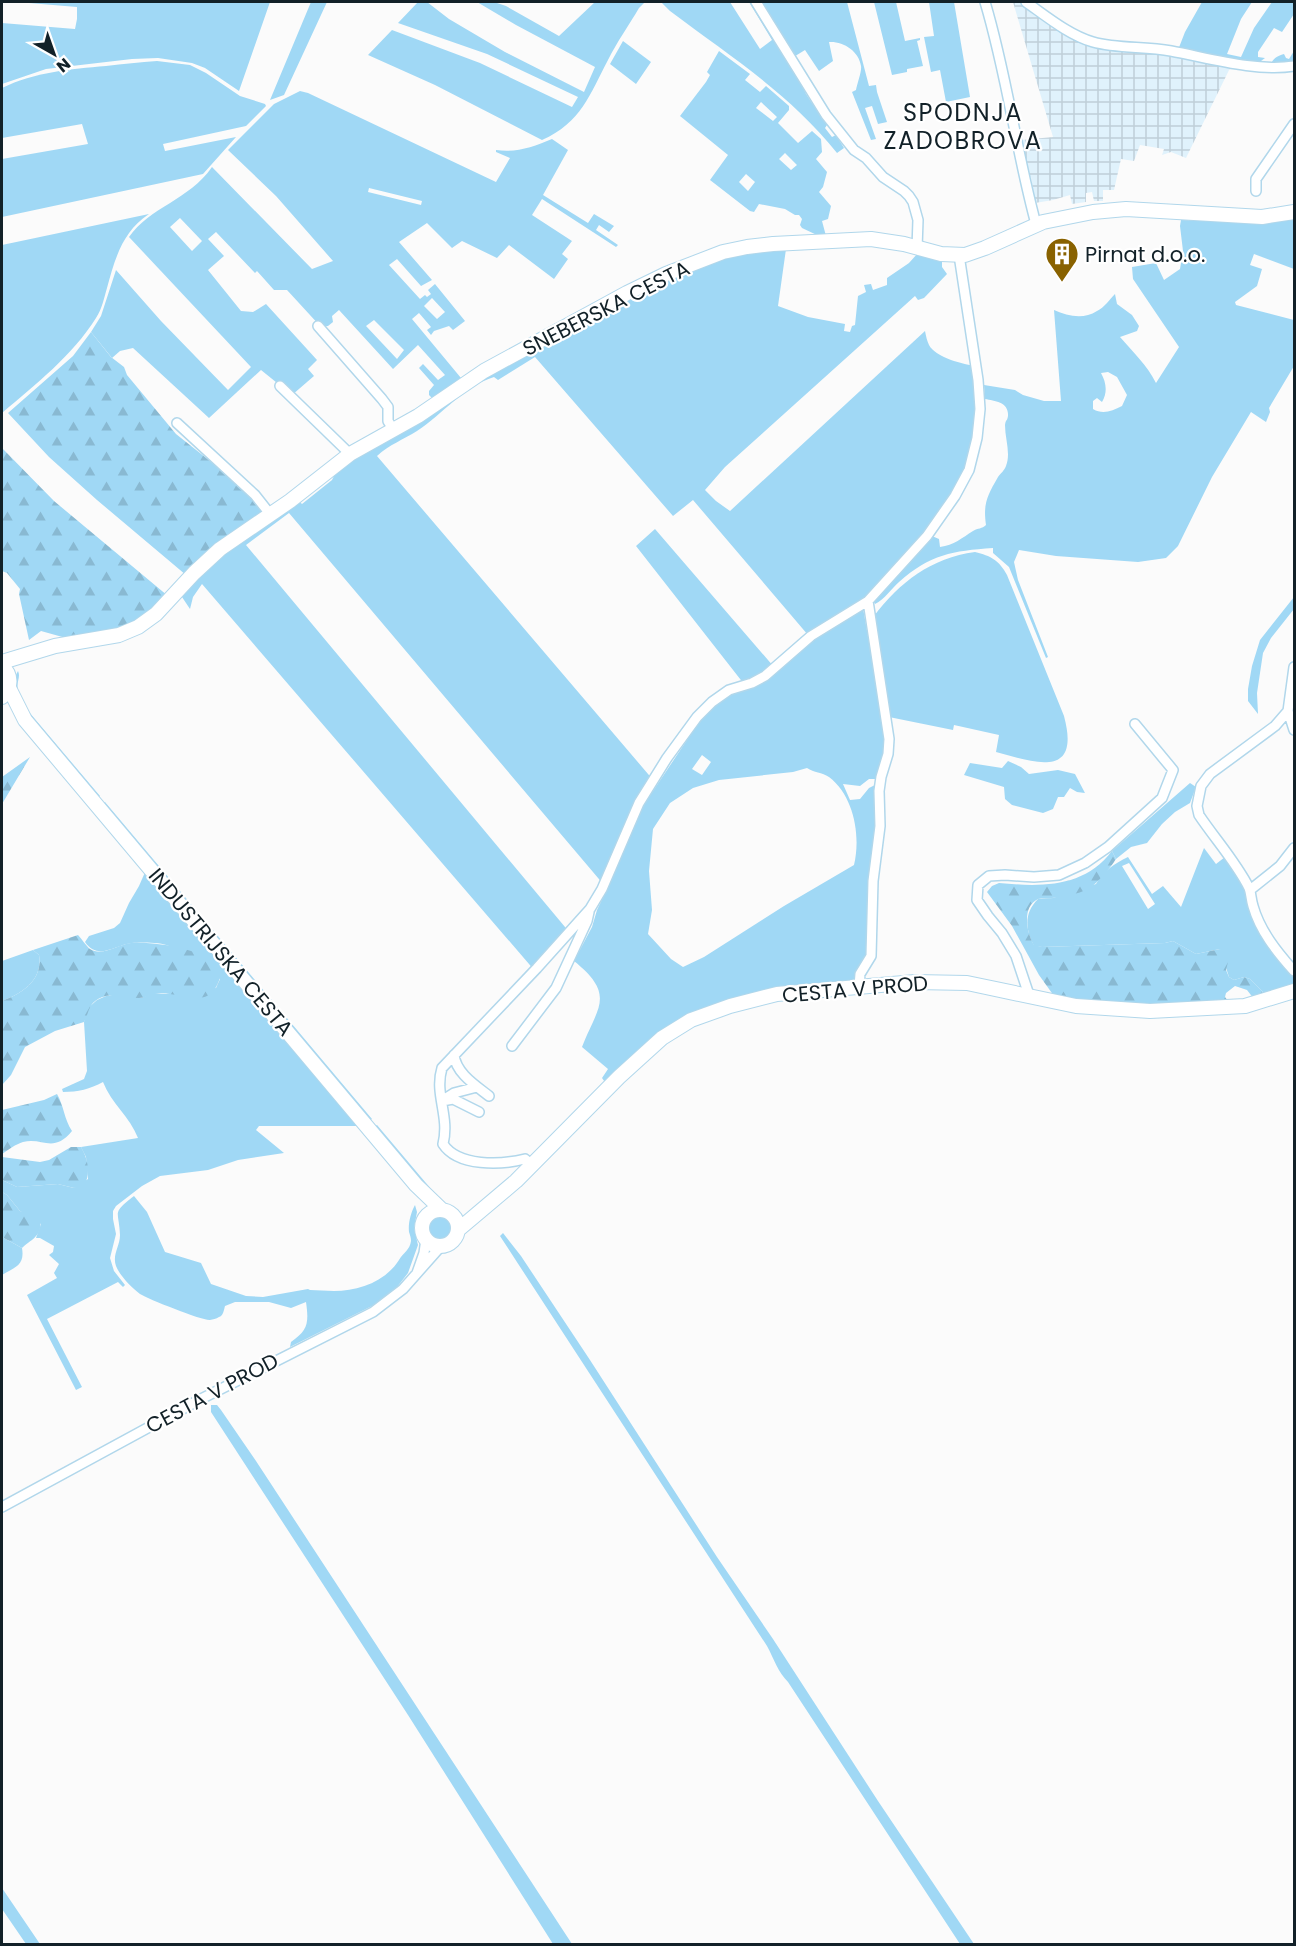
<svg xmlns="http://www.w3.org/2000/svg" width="1296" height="1946" font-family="Poppins,sans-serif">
<defs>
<pattern id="industrial-grid" width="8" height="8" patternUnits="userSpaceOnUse" patternTransform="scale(1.5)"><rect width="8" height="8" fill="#e0f2fc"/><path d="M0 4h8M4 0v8" fill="none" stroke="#bfcfd8"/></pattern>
<pattern id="forest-firs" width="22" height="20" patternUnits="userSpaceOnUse" patternTransform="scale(1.5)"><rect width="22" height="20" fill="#a0d8f5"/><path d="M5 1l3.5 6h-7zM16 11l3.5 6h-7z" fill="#89b9d2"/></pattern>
</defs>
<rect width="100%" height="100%" fill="#fbfbfb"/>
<path fill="url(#industrial-grid)" d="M1013,2H1021L1084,41L1170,53L1231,66L1186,158L1171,152L1162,155L1164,149L1140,145L1134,161L1121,159L1114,190H1103V201H1094L1092,192L1086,193V202L1072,204L1070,195L1053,200L1035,203L1031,177H1028L1021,140L1053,137Z"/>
<path fill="#a0d8f5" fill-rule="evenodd" d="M17,2H270L239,91L205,68L192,63L158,58L132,59L46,69L2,84V23L75,29L77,19V7Z
M311,2H327L284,95L270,100Z
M418,2H427L449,19L505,52L584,92L595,67L516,25L477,2H494L506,6L559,36L595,2H645L639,8C629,25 617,42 608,60C590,94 581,123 542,140L435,85L368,55L392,30L480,63L572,107L578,97L487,54L398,23Z
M661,2H730L760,49L772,40L749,2H754L794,67L792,70L795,75L798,74L806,94L827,125L825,128L832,137L836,135L844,148L837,153C789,93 731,57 670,11Z
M758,2H847L869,86L876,85L877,92L887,122L878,124L872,106L865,108L876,139L871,140L852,92L856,90C857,84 862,71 861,66C859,51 843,41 829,42L833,61L819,71L805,50L792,58Z
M874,2H896L905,41L920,38V40L917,41L923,66L907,69V72L892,75Z
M929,2H954L970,97L946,102L940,70L931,72L924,37L934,36Z
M1202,2H1252L1241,19L1227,54L1241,57L1254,28L1272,2H1294V14L1282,32L1274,28L1258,52V57L1265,58L1257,64L1178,50L1185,32Z
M623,41L651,62L636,84L610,64Z
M719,51L750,74L745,80L760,92L766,86L789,106V110L778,123L798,143L812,131L821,139L822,152L816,159L827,172L823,187L819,192L831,206L828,219L822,221L826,236H819L802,228L800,225L802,219L799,215H795L785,209L759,204L754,212L750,211L710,180L728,155L680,116L706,82L710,75L707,72ZM761,102L777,117L773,121L756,108ZM785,153L797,165L791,170L779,159ZM746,174L755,182L748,191L739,182Z
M1294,51V63L1271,65C1272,59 1277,56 1284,54L1286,58L1289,59Z
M157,61L190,65L206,73L240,96L265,104L266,106L246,126L163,144L165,151L236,137L203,174L2,217V159L88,144L82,124L2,138V88C35,72 70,69 106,66C123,64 140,62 157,61Z
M300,91L308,93L496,182L510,158L496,152V150C516,153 533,147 552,139L568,150L543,195L588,223L594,214L614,226L609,232L599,225L596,230L618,245L616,247L542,199L532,215L572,241L562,254L568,259L554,279L509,245L497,258L462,241L452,248L427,223L399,242L432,280L421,286L397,259L389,265L420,299L425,295L427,297L431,294L428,290L435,284L465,321L453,330L449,326L434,331L431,335L427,330L431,327L419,313L412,319L461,378L432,398L429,395V391L434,385L419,368L423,364L438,380L445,375L418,345L393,369L339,310L332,316L333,322L328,326L321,327L287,290H274L257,271L255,273L216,232L208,239L224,256L208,270L241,311L253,312L266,304L317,360L308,369L314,376L292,395L261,370L209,418L133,348L120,351L112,358L91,332L101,316L116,270L161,321L228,390L251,367L129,237C150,207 189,200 212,167L312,269L333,261L276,196L228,150L274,104ZM369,188L422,201L421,205L368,192ZM180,218L202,241L192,251L170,227ZM432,298L445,312L437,319L424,306ZM374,320L404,350L397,359L366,326Z
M149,214C123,231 115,258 107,288C104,298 102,309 96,318C72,356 36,384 2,413V245Z
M1294,218V269L1254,254L1250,265L1262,269L1257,286L1235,302L1236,305L1294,320V366L1269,408L1270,412L1266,422L1251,412L1212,477L1178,546L1166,558L1138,562L1056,556L1019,550L1014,562L1018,580L1048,657L1046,658L1009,567L993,553V548C952,551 931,554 899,582C891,589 885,599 875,604L874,602L879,593L932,536L939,539L940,547C954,545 962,538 973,531C978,528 982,529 986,525C983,504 987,496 998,477C1001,473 1004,471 1006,466C1011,453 1005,439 1005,425C1006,418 1007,422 1008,416C1009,402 995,401 985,399L984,385L1015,390L1023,395L1044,401H1061L1054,310C1068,316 1083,320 1097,311C1104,308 1110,299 1115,294L1117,304L1132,315L1139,326L1137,331L1120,337C1133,352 1147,365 1156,383L1179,347L1133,279L1132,267L1156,263L1164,280L1180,269L1183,251L1180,226L1181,220L1266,222ZM1108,372L1117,377L1127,395L1122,406C1112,411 1103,415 1093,409V401L1097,398L1102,402C1108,392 1106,382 1101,373Z
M786,249L778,306L808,317L845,324L844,331L850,332L852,326L855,325L858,296L866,292L864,285L871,284L873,290L887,285V278L909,263L918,253L942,259V267L947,274L924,298L918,300L915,296L725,467L705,490L716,501L730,511L925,331C926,336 927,341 929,345C935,357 964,365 977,366L975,457L939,519L861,602L808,635L693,500L673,516L535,357L498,380L494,377C464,386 443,414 417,431C404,439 389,445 377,456L654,781L604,885L289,513L246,545L570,933L535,971L202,584L193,597L190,609L180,594L204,568L297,499L302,504L332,480L336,472L341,466L460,391L667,278L726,256Z
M655,529L774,667L744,684L636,546Z
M975,552C991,556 999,560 1007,575L1064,716C1081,779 1035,763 996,752L999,735L954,725L953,730L889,717L874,616C900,582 931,558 975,552Z
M1294,597V609L1271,638L1263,653L1257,693L1258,714L1248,701V689L1252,666L1260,640Z
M863,608L886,738L883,748L884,755L876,779H869L860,786L843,784L850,800L860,799L869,788L877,784L873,939L855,983L694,1015L607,1085L602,1078L608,1069L582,1047C598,1006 616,995 574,961L592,927L597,910L608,887L641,809L701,719L715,704L727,696L759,681L802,645ZM702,755L711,762L702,775L692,769ZM807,768C814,773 822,772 829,777C854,796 861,836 854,865L784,906L704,957L683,967L671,959L648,934L652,910L649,871L653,829L670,803L693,788L719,780L793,772Z
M18,671C21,677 16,682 18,690C19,698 25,706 29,712L100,796L97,799L17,699L14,679Z
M1008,761L1021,767L1029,774L1058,770L1075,774L1085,793L1077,792L1070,788L1064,797H1058L1053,809L1043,813L1012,805L1005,799L1004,787L964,775L970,763L1002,768Z
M1190,783L1196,787L1190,803L1175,812L1162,824L1147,843L1131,847L1116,859L1112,851Z
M105,802L372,1119L369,1121L102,804Z
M1204,848L1216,864L1225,857L1240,878L1252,909L1284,966L1294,976V987L1267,996L1250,979L1244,977L1234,980L1229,977L1220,949L1196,954L1173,941L1165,943L1042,947L1034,946C1025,929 1024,913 1038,899L1053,898L1096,884C1104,870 1114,864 1128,857L1152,894L1163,886L1181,907ZM1129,863L1155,904L1148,909L1122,866Z
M146,870L362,1126H259L256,1130L284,1153L238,1160L208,1170L160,1176L142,1186L116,1206L113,1211V1219L116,1234L110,1258L114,1271L125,1285L123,1287L118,1282L47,1319L82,1387L76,1390L27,1295L57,1278L54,1273L59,1264L49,1255L53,1252L54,1246L40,1238H36L41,1224L20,1211L7,1195L2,1192V1180L17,1187L58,1184L74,1188L88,1179L86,1157L81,1147L138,1138C130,1117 111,1103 103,1082C90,1089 78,1092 63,1092L62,1089L84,1079L87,1071L84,1022L88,1008L97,1000L106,996L118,994L141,998L154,993L166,994L216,988L220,979C205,969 185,953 169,946C162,942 140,942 132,943C115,945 98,961 85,942L89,936L114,928L120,923L129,903L139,886Z
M33,950L39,955C43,980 23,993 2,1001V961Z
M377,1125L431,1189L429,1193L374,1127Z
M134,1196L147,1212L165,1252L201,1263L211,1284L246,1296L263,1297L308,1289L310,1290C318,1290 326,1291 334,1291C358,1291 385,1282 399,1260C403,1253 410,1250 411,1241C411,1238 410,1235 409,1232C408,1223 411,1212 415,1205L417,1212L414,1228L418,1245L408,1273L394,1291L376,1304L290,1347L291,1342C308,1330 309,1323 306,1302L291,1308L269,1302H235L225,1306C224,1310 223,1316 219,1317C216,1319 213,1319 210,1320C203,1321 148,1299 140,1294C132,1288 120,1276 116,1266C112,1255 120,1246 120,1235C119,1210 111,1214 134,1196Z
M428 1227a12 12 0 1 1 24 0a12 12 0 1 1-24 0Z
M503,1233L521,1256L590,1360L717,1557L773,1639L878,1801L974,1944H960L788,1682C778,1672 774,1659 767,1646L500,1236Z
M2,1237L22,1248C25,1266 15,1267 2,1275Z
M211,1405H217L221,1410L256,1461L572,1944H553L408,1715L211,1412Z
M2,1888L40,1944H26L2,1909Z"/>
<path fill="url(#forest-firs)" d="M91,332L111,357L124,367L127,375L176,434L244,488L255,499L263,513L186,575L97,500L49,457L8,413L73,356Z
M2,448L54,501L168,596L160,605L123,631L66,638L41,631L29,640L19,594L20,589L7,573L2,571Z
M30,757L2,804V777Z
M1112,851L1116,859C1111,867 1096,885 1088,889C1078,894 1063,897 1052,898C1048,899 1042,898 1038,899C1021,907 1027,934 1034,945L1042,947L1165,943L1173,941L1196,954L1220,949L1224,950L1229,958L1226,970L1229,977L1234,980L1244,977L1250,979L1267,996L1254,999L1247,990L1235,986L1226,993L1225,997L1228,1001C1171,1007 1110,1007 1054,996L1039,975L1012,926L987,892L992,886L999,883C1041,887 1084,888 1112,851Z
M78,935C82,939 86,946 90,949C103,957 119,944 131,943C154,941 210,949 222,971C212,1011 193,995 161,993C153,993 146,998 139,998C124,998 112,991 98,999C88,1005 89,1013 84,1022L55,1031L25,1047L11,1075L2,1085V1001C23,993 43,980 39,955L33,950Z
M57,1094C64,1106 64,1119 72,1131C53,1154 43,1137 23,1142C16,1144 8,1150 2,1154V1110L44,1100Z
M71,1147H81C88,1159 91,1173 84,1186L74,1188L58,1184L17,1187L2,1180V1157L40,1162L49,1160Z
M2,1192L7,1195L20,1211L40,1218C43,1236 32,1239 22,1248L2,1237Z"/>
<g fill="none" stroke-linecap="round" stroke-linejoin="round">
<g stroke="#b1d7eb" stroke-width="12">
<path id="street" d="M756,2L826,115L854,150L866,158L883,177L904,191L909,196L913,202L918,220L917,248
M985,2C1007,75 1016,151 1036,224
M1026,2C1046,16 1069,35 1093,42C1118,49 1145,46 1171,51C1209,58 1256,72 1294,66
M1256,191V179L1294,124
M318,326L382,399L388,407V421L393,429
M280,386L350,454
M177,423L255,495L270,514
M1294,667L1288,711L1275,726L1210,774L1201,786L1197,806L1199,815C1215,839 1236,862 1249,888C1251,893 1251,900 1253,906C1260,931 1277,952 1294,971
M1288,711L1294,730
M1250,890L1280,866L1294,848
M859,986L860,974L871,956L873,881L880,826L879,791L881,777L888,754L889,739L868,601
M1029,995L1016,956L1002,933L988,916L977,900L978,885L989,876L1005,875L1034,877L1059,875L1085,863L1108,847L1162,798L1173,770L1135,724
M512,1046L556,988L587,921L589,912
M454,1055C456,1073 475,1085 489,1096
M446,1098L454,1093L477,1087
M442,1101L453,1099L479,1112
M532,1165L525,1159C501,1165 458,1167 443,1144C450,1116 434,1094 442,1068L537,968L590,909L602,889L639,803L667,758L697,717L712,702L729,690L752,683L765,676L811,636L868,601L927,536L955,496L969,470L977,438L980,409L978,380L959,255
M417,1273L424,1253L426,1239
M2,1507L199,1400L373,1312L403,1289L442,1245"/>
</g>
<g stroke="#b1d7eb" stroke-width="16">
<path id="secondary" d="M2,662L55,646L119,635L138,627L156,614L194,573L220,549L290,501L350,454L418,416L484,371L627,293L666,274L723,252L747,247L773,244L871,239L904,244L941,254L965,255L985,248L1043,222L1093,212L1126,209L1262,217L1294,212
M2,666C12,675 12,687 2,697
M9,688L25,720L416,1185L442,1210
M422 1228a18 18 0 1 1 36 0a18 18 0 1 1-36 0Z
M458,1230L516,1181L619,1077L662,1038L691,1020L730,1006L777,994L915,982L967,983L1076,1006L1150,1011L1245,1006L1294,991"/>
</g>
<use href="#street" stroke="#fff" stroke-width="9"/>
<use href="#secondary" stroke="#fff" stroke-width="14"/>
</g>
<defs>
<g id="building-pin" transform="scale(1.725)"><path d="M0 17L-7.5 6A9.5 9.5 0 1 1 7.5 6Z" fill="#896200" stroke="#fff"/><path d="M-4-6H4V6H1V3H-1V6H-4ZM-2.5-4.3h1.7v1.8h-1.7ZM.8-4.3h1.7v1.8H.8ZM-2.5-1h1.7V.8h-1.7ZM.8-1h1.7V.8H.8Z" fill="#fff"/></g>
</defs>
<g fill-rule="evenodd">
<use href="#building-pin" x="1062" y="254"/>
</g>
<g text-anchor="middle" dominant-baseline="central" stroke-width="4.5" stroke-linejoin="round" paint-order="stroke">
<g font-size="21" fill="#122128" stroke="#fff" text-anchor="start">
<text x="1085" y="254">Pirnat d.o.o.</text>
</g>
<g font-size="21" fill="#122128" stroke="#fff">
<text transform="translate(606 308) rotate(-27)">SNEBERSKA CESTA</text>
<text transform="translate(221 952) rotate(50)">INDUSTRIJSKA CESTA</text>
<text transform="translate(855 989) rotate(-5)">CESTA V PROD</text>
<text transform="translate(212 1393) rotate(-28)">CESTA V PROD</text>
</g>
<g font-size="24" letter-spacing="1.5" fill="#122128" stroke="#fff">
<text x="963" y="112">SPODNJA<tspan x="963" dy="28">ZADOBROVA</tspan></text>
</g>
</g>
<rect width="1296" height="1946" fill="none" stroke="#122128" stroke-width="6"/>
<g transform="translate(54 54) rotate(140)" stroke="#ffffff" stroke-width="4.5" paint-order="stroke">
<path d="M0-4.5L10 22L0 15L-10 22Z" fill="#122128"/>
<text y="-9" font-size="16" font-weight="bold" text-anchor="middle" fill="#122128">N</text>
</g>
</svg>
